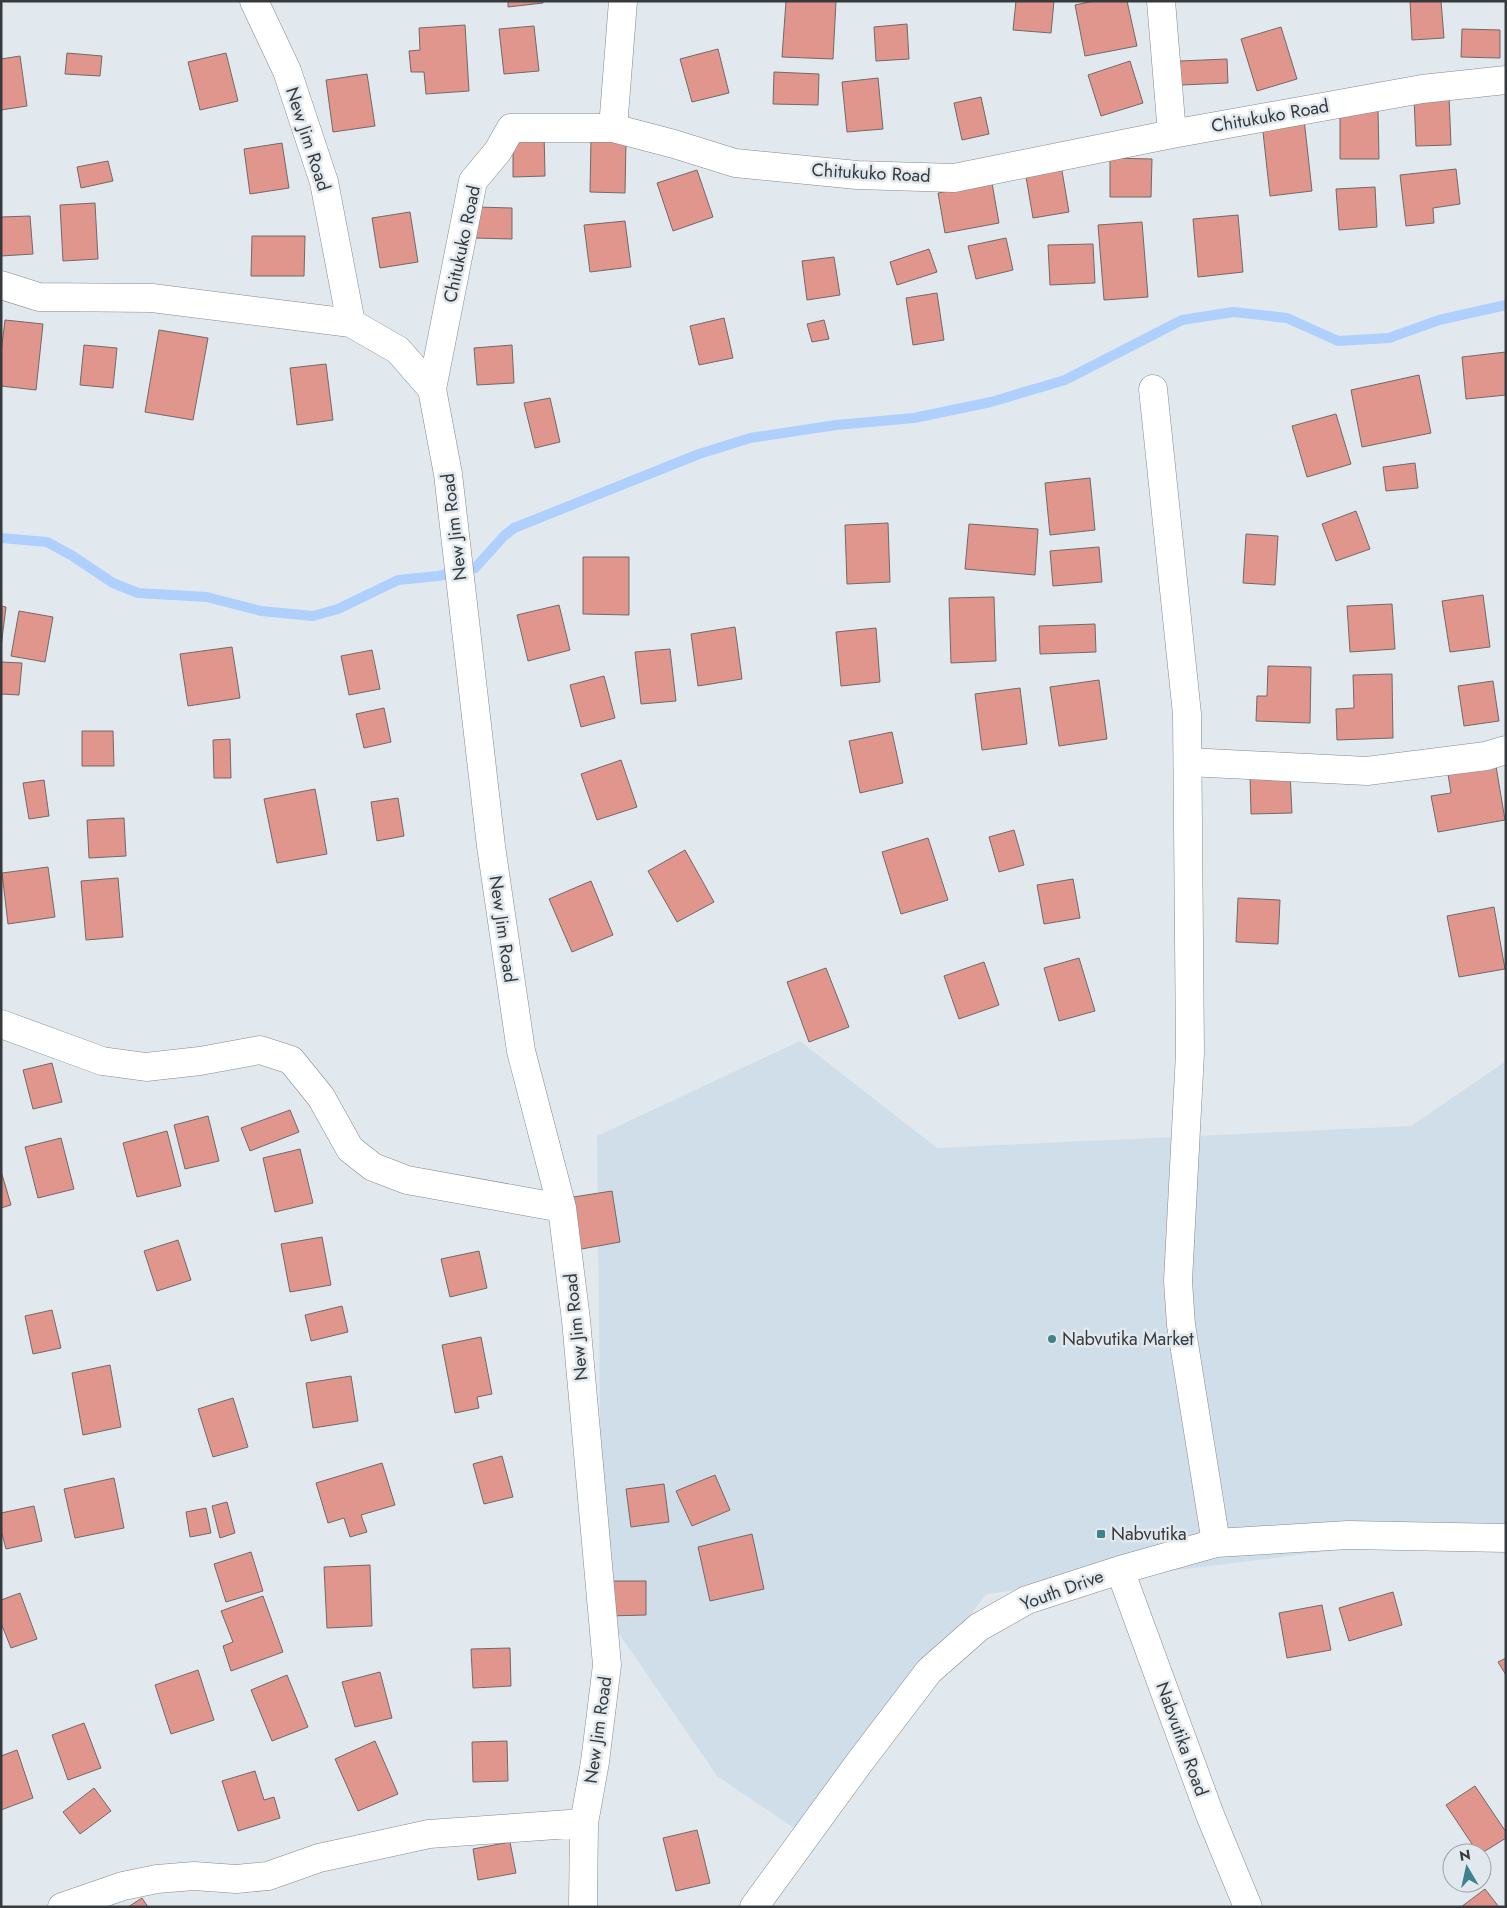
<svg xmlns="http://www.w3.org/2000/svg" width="1507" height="1908" font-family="Jost,sans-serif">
<rect width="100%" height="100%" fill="#e1e9ef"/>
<path fill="#d0dee9" d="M800,1041L937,1148L1411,1126L1506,1061V1529L986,1594L806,1836L717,1776L602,1609L597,1136Z"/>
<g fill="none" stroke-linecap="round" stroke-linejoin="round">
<path stroke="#afcffd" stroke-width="10" d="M1,538L47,542L71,555L113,583L138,593L207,597L261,611L313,616L338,609L398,580L438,576L475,568L504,536L514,528L699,454L750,438L836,425L914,418L991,402L1065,380L1182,320L1233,312L1287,318L1338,341L1389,338L1439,320L1506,305"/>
</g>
<path fill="#e0958d" stroke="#726967" d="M508,1H543V3L508,7Z
M786,1H836L833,59L782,57Z
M1016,1H1054L1051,33L1013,30Z
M1094,1H1127L1137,46L1085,56L1075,5Z
M1410,1H1441L1444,38L1412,40Z
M907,24L909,59L876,61L874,27Z
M465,25L469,91L426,94L424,72H411L409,51L420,50L419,28Z
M534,26L539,71L504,74L499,29Z
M1281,27L1297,79L1257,91L1241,39Z
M1462,29L1500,30V58L1461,57Z
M718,49L729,93L692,102L680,59Z
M67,53L102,56L100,76L65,74Z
M226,53L238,101L200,110L188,62Z
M20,56L27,106L1,110V59Z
M1227,59L1228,83L1181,85L1180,61Z
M1130,61L1143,103L1101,116L1088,75Z
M774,72L819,74L818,105L773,104Z
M367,74L375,126L333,132L326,80Z
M878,78L883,129L847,132L842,82Z
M1449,96L1451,145L1416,146L1414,97Z
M981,97L989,134L962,140L954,103Z
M1340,110H1378L1379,159H1340Z
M1304,119L1312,191L1270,196L1262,123Z
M544,132L545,176L513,177V133Z
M591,140L626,141L625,193L590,192Z
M282,143L289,188L250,194L244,149Z
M1110,158L1152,159L1151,197H1110Z
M108,161L113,181L81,188L77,167Z
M1061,165L1069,212L1033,218L1025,171Z
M1456,169L1460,204L1433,208L1434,223L1406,226L1400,175Z
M697,170L713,217L673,231L657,183Z
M992,183L999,223L945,233L938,193Z
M1375,187L1377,227L1339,230L1336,189Z
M95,203L98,259L63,261L60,205Z
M476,207L512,208V239L475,238Z
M410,212L418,262L380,268L372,218Z
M1238,215L1243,272L1198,277L1193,219Z
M30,216L33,254L1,256V217Z
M625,221L631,267L590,272L584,225Z
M1142,222L1148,297L1104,300L1098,225Z
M252,236H305L304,276H251Z
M1006,238L1013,270L976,279L968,246Z
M1093,244L1095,283L1050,285L1048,245Z
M929,249L937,272L897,285L890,262Z
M834,257L840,295L807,300L802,261Z
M937,293L944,340L913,345L906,298Z
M724,318L733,358L699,365L690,326Z
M5,320L43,324L36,390L1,386V353Z
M824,320L829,339L812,342L807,324Z
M159,330L208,338L193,420L145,412Z
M84,345L117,348L113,388L80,385Z
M512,345L514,383L477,385L474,348Z
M1506,352V395L1466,399L1462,357Z
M326,364L333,420L297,425L290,368Z
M1419,375L1431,433L1362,447L1351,390Z
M550,398L560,442L535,448L524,403Z
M1336,414L1351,464L1307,477L1292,426Z
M1415,463L1418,488L1386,491L1383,467Z
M1090,478L1095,530L1050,535L1045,483Z
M1356,511L1370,549L1336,561L1322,524Z
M888,523L890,582L847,584L845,525Z
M969,524L1038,529L1035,575L965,569Z
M1246,534L1278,536L1275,585L1243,583Z
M1099,547L1102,582L1053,586L1050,551Z
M583,557H629V615L583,614Z
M1483,595L1490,647L1450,652L1442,601Z
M994,597L996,661L951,663L949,598Z
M1392,604L1395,649L1350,652L1347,606Z
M559,605L570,650L528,661L517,615Z
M1,606L6,607L1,647Z
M19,611L53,617L45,662L11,656Z
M1095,624L1096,652L1040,654L1039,626Z
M735,627L742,679L698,686L691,634Z
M876,628L880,682L841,686L836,632Z
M232,647L240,698L188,706L180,654Z
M670,649L676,701L641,704L635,652Z
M372,650L380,689L349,695L341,656Z
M1,662L22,663L19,695L1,694Z
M1268,666L1311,667L1310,723L1256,721L1257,696H1267Z
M1392,674L1393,738L1337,740L1336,709L1354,708L1353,675Z
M604,676L615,718L581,727L570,685Z
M1099,680L1107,739L1059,746L1050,687Z
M1493,681L1499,721L1464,726L1458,686Z
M1020,688L1027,744L982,750L975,694Z
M384,708L391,742L364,748L356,714Z
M82,731H113L114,766H82Z
M892,732L903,783L860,793L849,741Z
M230,739L231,778H214L213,740Z
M621,760L637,807L597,820L581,774Z
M1495,760L1505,820L1438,832L1431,796L1451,793L1447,768Z
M1290,772L1292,813L1251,814L1250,774Z
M44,780L49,816L29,819L23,783Z
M315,789L327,854L277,863L264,799Z
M398,798L404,836L377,841L371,802Z
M124,818L126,856L89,858L87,820Z
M1014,830L1024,865L999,872L989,837Z
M928,838L948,900L901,914L882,852Z
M685,850L714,902L677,922L648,871Z
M48,867L55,917L8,924L2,873Z
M118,878L123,937L86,940L81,881Z
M1073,879L1080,918L1044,924L1037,885Z
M591,881L613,935L572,952L549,899Z
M1238,898L1280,900L1278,944L1236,942Z
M1494,907L1505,969L1459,977L1447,916Z
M1079,958L1095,1011L1059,1021L1044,968Z
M984,962L999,1005L959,1019L944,976Z
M826,968L849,1027L809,1042L787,982Z
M52,1063L62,1102L33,1109L23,1070Z
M290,1110L299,1132L250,1151L241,1128Z
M208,1116L219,1161L185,1169L174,1125Z
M167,1131L181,1186L137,1197L123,1143Z
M61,1138L74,1189L38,1198L25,1147Z
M300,1149L313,1203L275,1212L263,1158Z
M1,1171L11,1205L1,1208Z
M612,1191L620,1242L576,1250L567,1198Z
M322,1237L331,1285L290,1292L281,1244Z
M178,1240L191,1280L157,1291L144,1251Z
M479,1251L487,1288L450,1297L441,1259Z
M342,1306L348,1332L311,1341L305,1315Z
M52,1310L61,1348L33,1354L25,1316Z
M481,1337L492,1394L477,1397L479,1408L455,1413L442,1345Z
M110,1365L121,1427L83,1435L72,1373Z
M351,1376L358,1421L313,1428L306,1383Z
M233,1398L248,1447L213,1457L198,1409Z
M502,1456L513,1497L484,1504L473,1464Z
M382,1463L395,1505L361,1515L367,1532L350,1537L344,1518L328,1523L316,1483Z
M715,1475L730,1510L692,1526L676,1491Z
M114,1478L124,1528L75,1538L64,1489Z
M664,1484L669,1522L631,1527L626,1489Z
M227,1502L235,1533L220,1538L212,1506Z
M34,1506L42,1541L6,1549L1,1530V1513Z
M206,1508L211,1533L190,1537L186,1512Z
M752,1534L764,1589L710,1601L698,1547Z
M251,1552L263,1591L226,1602L214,1564Z
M370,1565L372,1626L327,1628L324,1567Z
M608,1581H646V1615L608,1616Z
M1393,1592L1402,1625L1349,1641L1339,1608Z
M20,1593L37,1639L11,1648L1,1623V1600Z
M263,1596L283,1652L231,1671L223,1646L233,1642L221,1611Z
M1322,1605L1331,1650L1287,1658L1279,1613Z
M510,1648L511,1686L473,1688L471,1649Z
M1506,1658V1675L1498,1662Z
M198,1670L214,1720L171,1734L155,1685Z
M380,1672L392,1718L355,1727L342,1682Z
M287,1675L308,1727L272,1741L251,1690Z
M84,1723L101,1768L68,1780L52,1735Z
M375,1741L398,1794L358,1811L335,1759Z
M507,1741L508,1781L473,1782L472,1742Z
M17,1750L33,1798L1,1810V1756Z
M255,1771L264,1800L274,1797L280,1818L238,1831L222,1781Z
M1475,1786L1506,1832V1838L1482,1853H1478L1446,1805Z
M94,1788L111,1811L80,1834L63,1812Z
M697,1830L710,1883L676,1891L663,1838Z
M510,1842L516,1873L478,1880L473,1849Z
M1485,1889L1499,1907H1461Z
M142,1898L148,1907H128Z"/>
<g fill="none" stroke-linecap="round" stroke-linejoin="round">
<g stroke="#838a8f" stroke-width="29">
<path id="minor" d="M254,1L287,71L324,182L351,323
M1161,1L1172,134
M613,128L623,1
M1,285L39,297L152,298L351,323L398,350L432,389L448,474L491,846L521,1051L562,1208L576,1320L607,1665L595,1762L584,1823L583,1907
M432,389L473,181L498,151L511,128H613L674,144L735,163L857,175L954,178L1172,134L1422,89L1506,80
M1153,389L1187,714L1190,1053L1178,1281L1181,1325L1216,1543
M1188,762L1367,771L1486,756L1506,750
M1,1024L102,1061L146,1067L200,1061L260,1050L291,1060L321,1097L350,1149L373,1167L407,1180L562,1208
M1120,1570L1210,1815L1248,1907
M62,1907L123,1886L157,1879L194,1876L236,1879L268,1876L319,1858L429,1834L584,1823
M754,1907L859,1763L929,1671L979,1627L1027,1600L1120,1570L1216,1543L1348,1535L1506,1538"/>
</g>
<use href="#minor" stroke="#fff" stroke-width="28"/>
</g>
<g fill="#3c838d" stroke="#e1e9ef" stroke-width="2">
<circle cx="1052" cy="1339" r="5"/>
<rect x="1096" y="1529" width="10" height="10" rx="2.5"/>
</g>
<g text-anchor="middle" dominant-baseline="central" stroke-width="5" stroke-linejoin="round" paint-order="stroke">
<g font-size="18" fill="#373a3d" stroke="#e1e9ef">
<text transform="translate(1270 116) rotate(-10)">Chitukuko Road</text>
<text transform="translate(308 139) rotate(72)">New Jim Road</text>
<text transform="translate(871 173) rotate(3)">Chitukuko Road</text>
<text transform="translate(462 244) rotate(-78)">Chitukuko Road</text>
<text transform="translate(454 527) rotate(-97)">New Jim Road</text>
<text transform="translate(503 929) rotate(82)">New Jim Road</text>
<text transform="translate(576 1327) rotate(-96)">New Jim Road</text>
<text transform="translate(1062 1590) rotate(-20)">Youth Drive</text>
<text transform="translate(598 1730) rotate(-82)">New Jim Road</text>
<text transform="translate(1182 1739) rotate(70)">Nabvutika Road</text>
</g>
<g font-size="18" fill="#373a3d" stroke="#e1e9ef" text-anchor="start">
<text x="1062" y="1339">Nabvutika Market</text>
<text x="1111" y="1534">Nabvutika</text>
</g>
</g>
<rect width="1507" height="1908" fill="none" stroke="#373a3d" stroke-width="5"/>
<g transform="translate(1467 1868) rotate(351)"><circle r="24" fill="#e1e9ef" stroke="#9da3a8"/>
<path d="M0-4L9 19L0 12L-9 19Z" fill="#3c838d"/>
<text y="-8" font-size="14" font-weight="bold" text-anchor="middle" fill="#373a3d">N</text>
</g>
</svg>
